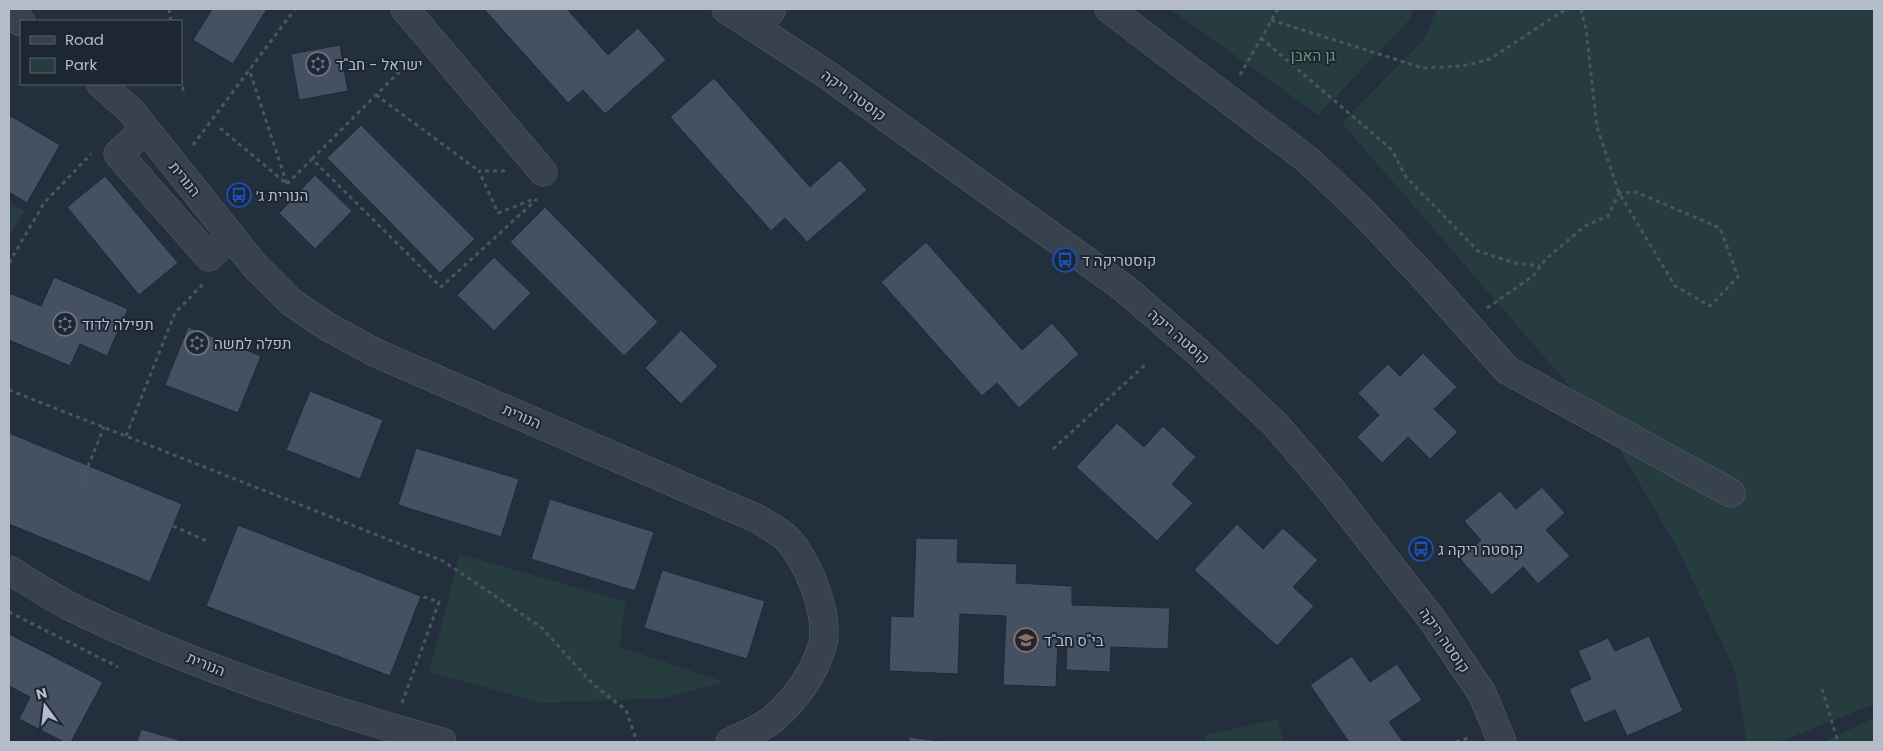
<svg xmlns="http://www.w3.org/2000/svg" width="1883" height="751" font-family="Poppins,Heebo,sans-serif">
<rect width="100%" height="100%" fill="#242f3e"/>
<path fill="#263c3f" d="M1170,9H1414L1410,19L1318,115Z
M1437,9H1874V704L1779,742H1747L1735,671L1678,549L1610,433L1342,123L1424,39Z
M9,202L25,211L9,235Z
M460,554L626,602L619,647L724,682L665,698L542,703L429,672Z
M1874,718V742H1823Z
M1278,719L1284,742H1206L1205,735Z"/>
<path fill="#455162" stroke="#1f2835" d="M212,9H267L233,64L193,40Z
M484,9H567L608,55L638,28L666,60L605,114L583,90L568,103Z
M340,45L348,91L299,100L291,54Z
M714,78L810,187L840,160L867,190L807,242L785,218L771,231L670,117Z
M9,115L60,145L27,203L9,192Z
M361,125L475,239L440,273L327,158Z
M315,175L352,211L315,249L279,213Z
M105,176L178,263L139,295L67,207Z
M545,207L658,322L624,356L510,242Z
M926,242L1022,350L1052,323L1079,354L1019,408L997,383L982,396L881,282Z
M494,257L531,293L494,331L457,295Z
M54,277L128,309L107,356L80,344L70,366L9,340V293L41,306Z
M188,327L261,356L238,413L165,385Z
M681,330L718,366L681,404L645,368Z
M1423,353L1457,387L1434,409L1458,432L1430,459L1408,437L1382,463L1357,437L1379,415L1358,393L1388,364L1400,376Z
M310,391L383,420L360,479L286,450Z
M1117,423L1144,447L1163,426L1196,457L1172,484L1193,503L1157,541L1076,467Z
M9,433L182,504L150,582L9,524Z
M416,448L519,479L501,537L398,505Z
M1542,487L1565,513L1546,530L1570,556L1538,584L1523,567L1492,595L1460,559L1481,540L1464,521L1500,491L1516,509Z
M550,499L654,532L635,591L531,559Z
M1237,524L1263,549L1283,528L1318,560L1293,587L1314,606L1277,646L1194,570Z
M238,525L421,596L390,676L206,606Z
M916,538L958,539L957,562L1017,564L1016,583L1072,586V605L1170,608L1168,649L1111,647L1110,672L1066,670L1067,639H1058L1056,687L1003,685L1006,616L960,614L958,674L889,671L891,616L913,617Z
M662,570L765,601L747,659L644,628Z
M9,634L103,682L71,742H64L19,719L30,697L9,686Z
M1649,636L1683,711L1627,736L1615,710L1584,723L1569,689L1591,679L1578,651L1608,638L1615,651Z
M1352,656L1370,682L1397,664L1422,700L1389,722L1403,742H1349L1310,685Z
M141,729L185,742H137Z
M909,737L947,742H909Z"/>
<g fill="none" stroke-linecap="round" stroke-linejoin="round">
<g stroke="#565f6c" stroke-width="29">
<path id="minor" d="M405,9L543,172
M726,9L826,74L1124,288L1199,353L1275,424L1328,486L1431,618L1482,693L1502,742
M1109,9L1308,160L1361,210L1428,281L1507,370L1731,493
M9,15L21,22
M757,29L772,9
M101,84L131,111L255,266L291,302L328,327L376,353L758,519C766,525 776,529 784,536C807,556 831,617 822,647C813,675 795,700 773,719C761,729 744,735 730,742
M145,129L118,154L209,257L231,236
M9,570C29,582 50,596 71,607C189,665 316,707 442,742"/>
</g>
<path stroke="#44595c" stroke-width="3" stroke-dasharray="4 4" stroke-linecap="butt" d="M169,9L171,21
M1581,9L1586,29L1597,127L1619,193L1675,286L1710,306L1738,277L1720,228L1636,192L1619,193
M1271,20L1423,68L1463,66L1490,59L1566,9
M1261,38L1392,150L1406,177L1478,251L1515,263L1540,266
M1240,75L1278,9
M181,79L184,95
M376,95L479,171
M220,128L287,184L249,69
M193,145L295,9
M312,159L412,59
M505,171H479L498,213L534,199
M287,184L312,159L441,287L537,199
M9,263L44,203L91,154
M1487,308L1533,276L1546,259L1585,226L1608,216L1619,193
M9,390L443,561L541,627L593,684L626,710L637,742
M126,436L175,313L204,283
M1053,449L1145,365
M79,489L104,427
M173,526L207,541
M9,612L118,667
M1822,689L1838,742
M402,703L439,602L421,596
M1456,742L1471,737"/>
<use href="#minor" stroke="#38414e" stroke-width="28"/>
</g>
<defs>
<g id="synagogue-ring" transform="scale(1.25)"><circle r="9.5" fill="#1d2633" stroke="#6b7280" stroke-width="1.5"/><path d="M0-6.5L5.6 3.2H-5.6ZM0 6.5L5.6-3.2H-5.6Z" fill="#6b7280"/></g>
<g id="bus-ring" transform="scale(1.25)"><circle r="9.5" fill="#1d2633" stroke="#1a4fb4" stroke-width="1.5"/><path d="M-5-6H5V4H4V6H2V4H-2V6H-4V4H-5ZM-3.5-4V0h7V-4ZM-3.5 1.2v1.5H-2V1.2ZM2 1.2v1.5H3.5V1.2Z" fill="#1a4fb4"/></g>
<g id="school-ring" transform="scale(1.25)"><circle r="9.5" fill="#1d2633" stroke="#8d6e63" stroke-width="1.5"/><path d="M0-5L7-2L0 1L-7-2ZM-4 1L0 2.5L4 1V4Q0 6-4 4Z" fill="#8d6e63"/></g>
</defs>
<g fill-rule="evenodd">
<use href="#synagogue-ring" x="318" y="64"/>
<use href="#bus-ring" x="239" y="195"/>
<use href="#bus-ring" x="1065" y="260"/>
<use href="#synagogue-ring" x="65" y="324"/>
<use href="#synagogue-ring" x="197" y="343"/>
<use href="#bus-ring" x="1421" y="549"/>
<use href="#school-ring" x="1026" y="640"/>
</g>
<g text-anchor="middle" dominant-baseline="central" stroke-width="4" stroke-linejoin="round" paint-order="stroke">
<g font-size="15" fill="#6b9a76" stroke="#1d2633">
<text x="1313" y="55">גן האבן</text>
</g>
<g font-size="15" fill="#b4bcc9" stroke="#1d2633" text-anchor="start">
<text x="336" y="64">ישראל - חב"ד</text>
<text x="256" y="195">הנורית ג׳</text>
<text x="1082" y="260">קוסטריקה ד</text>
<text x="82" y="324">תפילה לדוד</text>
<text x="214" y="343">תפלה למשה</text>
<text x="1438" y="549">קוסטה ריקה ג</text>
<text x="1044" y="640">בי"ס חב"ד</text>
</g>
<g font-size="15" fill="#b4bcc9" stroke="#1d2633">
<text transform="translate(854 95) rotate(36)">קוסטה ריקה</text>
<text transform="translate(185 179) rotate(51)">הנורית</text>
<text transform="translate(1179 336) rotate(41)">קוסטה ריקה</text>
<text transform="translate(522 416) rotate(24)">הנורית</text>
<text transform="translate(1445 640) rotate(55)">קוסטה ריקה</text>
<text transform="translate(206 664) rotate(22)">הנורית</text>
</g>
</g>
<rect width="1883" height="751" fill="none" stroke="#b4bcc9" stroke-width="20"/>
<rect x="20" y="20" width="162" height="65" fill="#1d2633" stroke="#59626f"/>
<rect x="30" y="36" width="25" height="8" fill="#38414e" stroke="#59626f"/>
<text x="65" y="45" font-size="15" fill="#b4bcc9">Road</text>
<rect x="30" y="58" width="25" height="15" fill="#263c3f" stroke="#59626f"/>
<text x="65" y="70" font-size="15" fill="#b4bcc9">Park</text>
<g transform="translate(45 706) rotate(345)" stroke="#1d2633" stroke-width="4" paint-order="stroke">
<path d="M0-4L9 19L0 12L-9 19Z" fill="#b4bcc9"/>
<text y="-8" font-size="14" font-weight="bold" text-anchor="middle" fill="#b4bcc9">N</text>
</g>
</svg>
